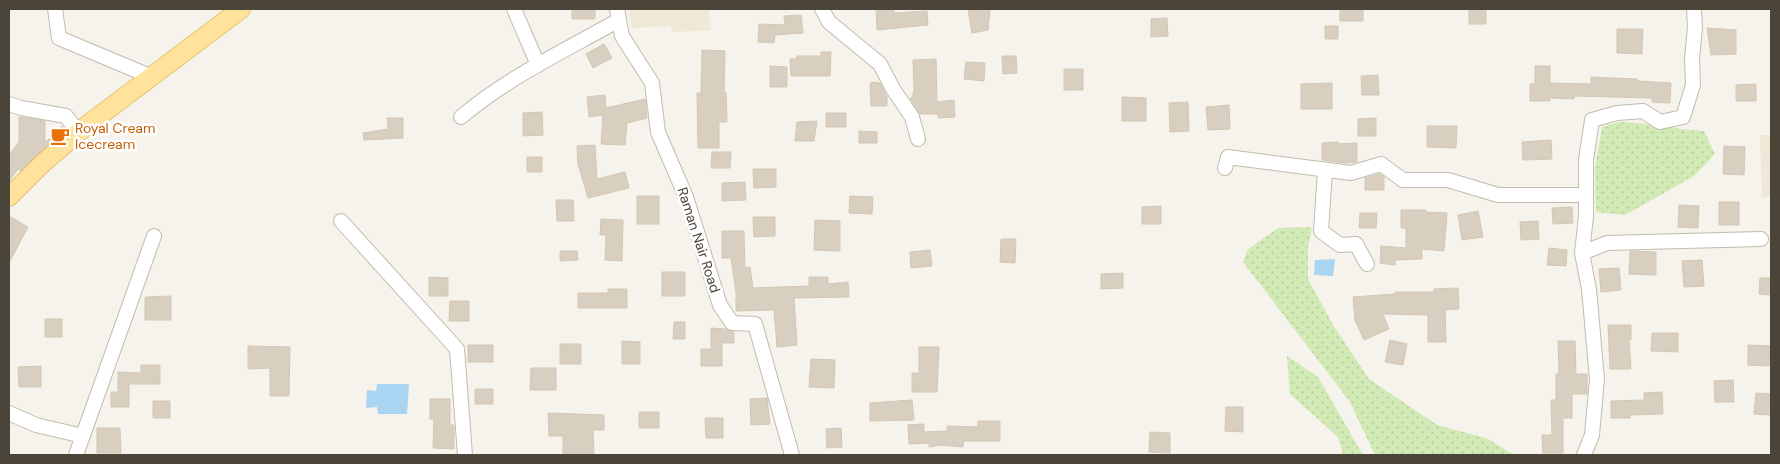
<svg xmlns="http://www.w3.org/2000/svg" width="1780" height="464" font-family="'DM Sans',sans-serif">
<defs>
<pattern id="green-dots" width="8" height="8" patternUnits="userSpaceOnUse" patternTransform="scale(1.25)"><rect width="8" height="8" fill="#d2eab5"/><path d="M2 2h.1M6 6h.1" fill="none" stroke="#b6ca9c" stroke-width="1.8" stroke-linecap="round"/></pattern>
</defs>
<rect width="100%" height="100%" fill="#f6f3ec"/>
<path fill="#efe8d6" d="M647,9H708L711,30L673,32L670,26L632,28L629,10Z
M1760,135H1771V196L1762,198Z"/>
<path fill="url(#green-dots)" d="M1619,122C1648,123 1676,129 1704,131L1715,154L1694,176L1625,215L1596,212L1595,168L1602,127Z
M1312,227L1308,248V279L1333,325L1369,379L1437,425L1486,438L1514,455H1375L1350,402L1243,262L1247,250L1278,228Z
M1287,356L1318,377L1363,455H1343L1338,437L1290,394Z"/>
<path fill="#a9d4f2" d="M1335,259L1333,276L1314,275L1315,260Z
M377,384H409L407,414H378L377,407L366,408L367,390L376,391Z"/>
<path fill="#d8cfc1" stroke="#d3c7b4" d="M572,9H595V19H572Z
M876,9H894V13L927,11L928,25L877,30Z
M977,9H990L988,30L972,33L968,10Z
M1340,9H1363V21H1340Z
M1469,9H1486V24H1469Z
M801,15L803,33L775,35L774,43L758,42L759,24L785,25L784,16Z
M1167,18L1168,36L1151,37V19Z
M1325,26H1338V39H1325Z
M1707,28L1736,30V54L1711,55Z
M1617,29H1643L1642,54L1617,53Z
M604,44L612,58L593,68L586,54Z
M702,50L725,51L724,92H726L727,122H719V148H698L697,93H701Z
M821,52H831L830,76H791L790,59H796L797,56H821Z
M1002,56H1016L1017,73L1003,74Z
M936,59L937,102L954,100L955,117L938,118V114H920L910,98H912L914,90L913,60Z
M966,62L985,63L984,81L964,79Z
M770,66L787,67V87H770Z
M1535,66H1550V83L1591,84V77L1637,79V81L1671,83L1670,103L1652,102V98L1575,96L1574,99L1550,98V101H1530V84H1535Z
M1064,69H1083V90H1064Z
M1378,75L1379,95H1362L1361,76Z
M872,82L880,83L887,97V106H871L870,84Z
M1332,83V109H1301V84Z
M1756,84V101H1736V85Z
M605,95L606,108L645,99L647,118L627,123L625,145L601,144L603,115L589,117L587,97Z
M1122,97L1146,98V121H1122Z
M1188,102L1189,131L1170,132L1169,103Z
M1229,105L1230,129L1208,130L1206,107Z
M542,112L543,135L523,136V113Z
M826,113H846V127H826Z
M19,117L45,121V143L62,126L65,130L20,171L18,169L9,182V155L19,142Z
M387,118H403V138L364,140L363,133L388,129Z
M1376,118V136H1358V119Z
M817,121L814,141H795L797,122Z
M1427,126H1457L1456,148L1427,147Z
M859,131L877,132V143H859Z
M1551,140L1552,159L1523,160L1522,142Z
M1338,142V144L1357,143V162L1345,163L1322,160V143Z
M595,145L597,179L625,172L629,188L588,198L578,164L577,146Z
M1724,146L1745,147L1744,175L1723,174Z
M712,152H731L730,168H711Z
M527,157H542V172H527Z
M753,169H776V187L754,188Z
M1379,174L1384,177V190H1365V178Z
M745,182L746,200L722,201V183Z
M637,196H659V224H637Z
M850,196L873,197L872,214L849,213Z
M556,200H573L574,221H557Z
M1719,202H1739V225H1719Z
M1679,205L1699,206L1698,228L1678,227Z
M1161,206V224H1142V207Z
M1572,207L1573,223L1553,224L1552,208Z
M1401,210H1426V212L1447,213L1444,251L1422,249V259L1395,260V265L1380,263L1381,246L1406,248V228H1401Z
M1478,211L1483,237L1462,240L1458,215Z
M1360,213H1377L1376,228H1359Z
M9,216L28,227L9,263Z
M753,217H775V236L754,237Z
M601,219L623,220L622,261L605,260L606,235H600Z
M815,220L840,221V251L814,250Z
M1538,221L1539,239L1521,240L1520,222Z
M722,231H744L745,268L750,267L753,288L809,286V277H828V284L848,282L849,297L794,298L797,345L777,347L774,310L736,311V293L731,258H722Z
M1001,239H1016L1015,263L1000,262Z
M1549,248L1567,250L1566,266L1547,265Z
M930,250L932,266L911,268L910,252Z
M560,251H577L578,260L560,261Z
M1630,251L1656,252V275L1629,274Z
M1702,260L1704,286L1684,287L1682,261Z
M1619,268L1621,290L1601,292L1599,269Z
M662,272H685V296H662Z
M1123,273V288L1101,289V274Z
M429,277L448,278V296H429Z
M1760,278H1771V295L1759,294Z
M1458,288L1459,309L1445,310L1446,342H1428V315L1383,314L1389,329L1364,340L1355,320L1353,297L1395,294V292H1434V289Z
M608,289H627V308H578V293H608Z
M171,296V320H145V297Z
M450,301H469V321H449Z
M45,319H62V337H45Z
M674,322H685V339H673Z
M1608,325H1631V340H1629L1631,369H1610Z
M711,328L725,329L734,332V343H722V366H701V349H711Z
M1652,333H1678V352L1651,351Z
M1390,340L1407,344L1403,365L1385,362Z
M622,341L640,342V364H622Z
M1558,341H1575L1576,374H1587V394H1572V418H1563V453H1543L1542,435H1552L1551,400H1556V374H1559Z
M560,344H581V364H560Z
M468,345H493V362H468Z
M1748,345L1770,346L1769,366L1748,365Z
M248,346L290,347L289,396H270V368L248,369Z
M919,347H939L937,392H912V373H919Z
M811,359L835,360L834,388L809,387Z
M141,365H160V384H129V407H111V392H118V372L141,373Z
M41,366V387H19L18,367Z
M531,368H556V390H530Z
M1733,380L1734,402H1715L1714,381Z
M475,389H493V404H475Z
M1662,392L1663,414L1630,415V418H1611V401L1644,400V393Z
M1756,393L1771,394V415L1754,414Z
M767,398L770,424L751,425L750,399Z
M430,399H450V425H454V449L433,448L434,419H430Z
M912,400L914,420L870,421V403Z
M153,401H170V418H153Z
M1226,407H1243V432L1225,431Z
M639,412H659V428H639Z
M548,413L604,415V430H593L594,455H563V436H549Z
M705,418H723V438H706Z
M978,421H1000V441H964L963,447L940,445L929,447V443L909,444L908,425L924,424V432L947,431V426L978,427Z
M97,428H120L121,453H97Z
M841,428L842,447L827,448L826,429Z
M1150,432L1170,433V453L1149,452Z"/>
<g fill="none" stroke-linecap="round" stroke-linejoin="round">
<g stroke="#c2bbae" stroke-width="16">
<path id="minor" d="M55,9L59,38L152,77
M514,9L538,65
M617,9L622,36L652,83L658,132L686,197L720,305L732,323L755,324L792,455
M822,9L829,22L880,64L893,89L912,117L918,139
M9,104L21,108L66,116L78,132L85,126
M461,117C508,77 566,50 619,20
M1225,168L1228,157L1351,173L1381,164L1403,180H1448L1498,195H1586
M1325,170L1321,231L1340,245L1356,244L1367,264
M341,221L457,349L465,455
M1582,253L1607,243L1761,239
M9,413L36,425L83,436
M76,455L154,236
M1584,455L1592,435L1597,379L1589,289L1582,253L1586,216V160L1592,120L1617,113L1643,111L1660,122L1683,117L1693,85L1692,59L1695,27L1694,9"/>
</g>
<g stroke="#e6c16a" stroke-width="20">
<path id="major" d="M9,197L43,163L86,126L241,9"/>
</g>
<use href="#minor" stroke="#fff" stroke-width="14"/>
<use href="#major" stroke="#ffe39c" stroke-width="18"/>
</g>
<defs>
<g id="cafe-bare" transform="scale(1.5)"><path d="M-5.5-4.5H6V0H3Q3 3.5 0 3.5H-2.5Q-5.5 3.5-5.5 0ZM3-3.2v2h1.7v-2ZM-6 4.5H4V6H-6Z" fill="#e8710a" stroke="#fff" stroke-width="2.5" paint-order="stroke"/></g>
</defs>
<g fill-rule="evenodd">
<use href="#cafe-bare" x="60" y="136"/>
</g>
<g text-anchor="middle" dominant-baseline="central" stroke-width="5" stroke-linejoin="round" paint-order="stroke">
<g font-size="14" fill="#c56008" stroke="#fff" text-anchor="start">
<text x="75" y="128">Royal Cream<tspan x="75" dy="16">Icecream</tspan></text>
</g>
<g font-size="14" fill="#4b4439" stroke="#fff">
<text transform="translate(699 240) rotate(72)">Raman Nair Road</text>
</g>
</g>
<rect width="1780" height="464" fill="none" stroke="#4b4439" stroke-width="20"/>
</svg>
